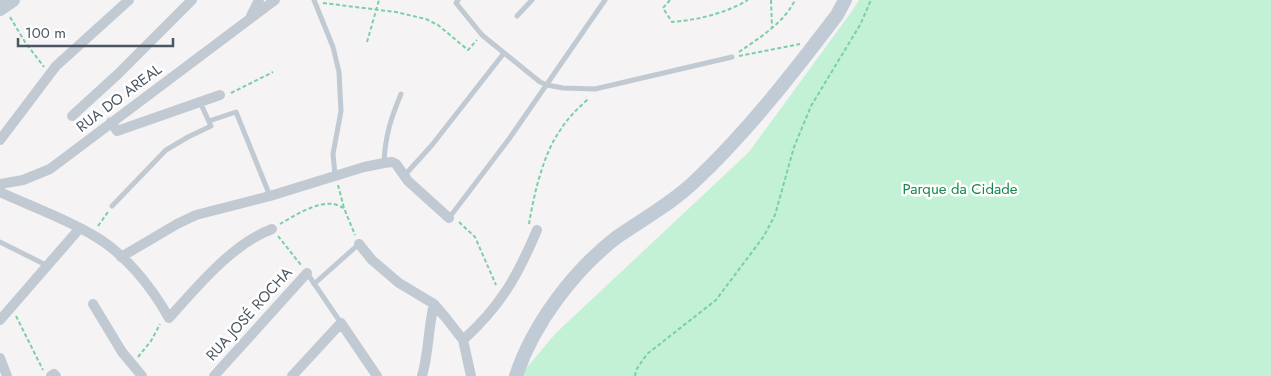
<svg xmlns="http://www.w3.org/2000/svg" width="1271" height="376" font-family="Jost,sans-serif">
<rect width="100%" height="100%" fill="#f5f3f3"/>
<path fill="#c3f1d5" d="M859,0H1271V376H523V372L556,333L749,152L852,11Z"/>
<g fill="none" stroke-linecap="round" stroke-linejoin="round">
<path stroke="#7ad0a6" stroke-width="2" stroke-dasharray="4 2.5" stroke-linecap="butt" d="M670,0L663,8L672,22C698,20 726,13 748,0
M771,0L772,27
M323,3L396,12L426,19L438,25L468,50L477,40
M10,17L25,42L44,67
M367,42L379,0
M739,52C759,38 784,23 795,0
M739,56L800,44
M231,93L273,72
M338,185L344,208L355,235
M459,222L475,237L496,285
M280,224C294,216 315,202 333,204C336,204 341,207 344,208
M529,224C534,194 543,154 561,129C568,118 577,109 587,100L586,97
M98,226L108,212
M278,236L301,265
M16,316L43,370
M138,357L151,341L160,324
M635,376L636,370L647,354L716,300L764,236L775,215L794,147L811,106L860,25L871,0"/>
<path stroke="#c1cad2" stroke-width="5" d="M314,0L333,47L339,72L341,111L333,154L335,175
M458,0L456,3L482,35L540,82L547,85L563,88L595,89L732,57
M517,16L532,0
M209,121L236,112L270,196
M384,163C385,136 391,118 401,94
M404,176L432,145L504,53
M112,206L166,150L188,137L211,126L200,102
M449,218L509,139L605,0
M0,242L48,266
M307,273L341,323
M314,284L359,244"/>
<path stroke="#c1cad2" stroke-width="10" d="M251,16L259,0
M72,116L118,74L192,0
M111,122L117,131L220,95
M0,140L56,66L129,0
M0,184L23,180L50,169L275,0
M0,192C30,206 62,217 91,234C124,252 151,286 169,318C197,287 232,244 272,229
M359,244L372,260L399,283L434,304L446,318L463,340L471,376
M121,257L177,224L196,215L270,196L364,167L384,163L392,162L396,164L408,181L449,218
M93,304L122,352L142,376
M0,320L80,228
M463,340C501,306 518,275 537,230
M0,358L7,376
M51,376L54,374L56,376
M214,376L307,273
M292,376L341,323L377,376
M422,376C429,352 428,328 434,304"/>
<path stroke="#c1cbd6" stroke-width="14" d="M0,9L13,0
M516,376C533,324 574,270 617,237C643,219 672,203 694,182C748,131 793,73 837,15L845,0"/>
</g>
<g text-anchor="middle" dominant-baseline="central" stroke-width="5" stroke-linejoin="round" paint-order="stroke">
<g font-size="15" fill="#4a5661" stroke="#fff">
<text transform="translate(119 98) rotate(-37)">RUA DO AREAL</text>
<text transform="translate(249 314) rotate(-48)">RUA JOSÉ ROCHA</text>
</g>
<g font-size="15" fill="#17864f" stroke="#fff">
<text x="960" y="189">Parque da Cidade</text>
</g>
</g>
<path d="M18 38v8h155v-8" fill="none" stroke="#4a5661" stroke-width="2.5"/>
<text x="25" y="38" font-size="15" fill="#4a5661" stroke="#ffffff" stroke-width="4" paint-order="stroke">100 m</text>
</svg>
